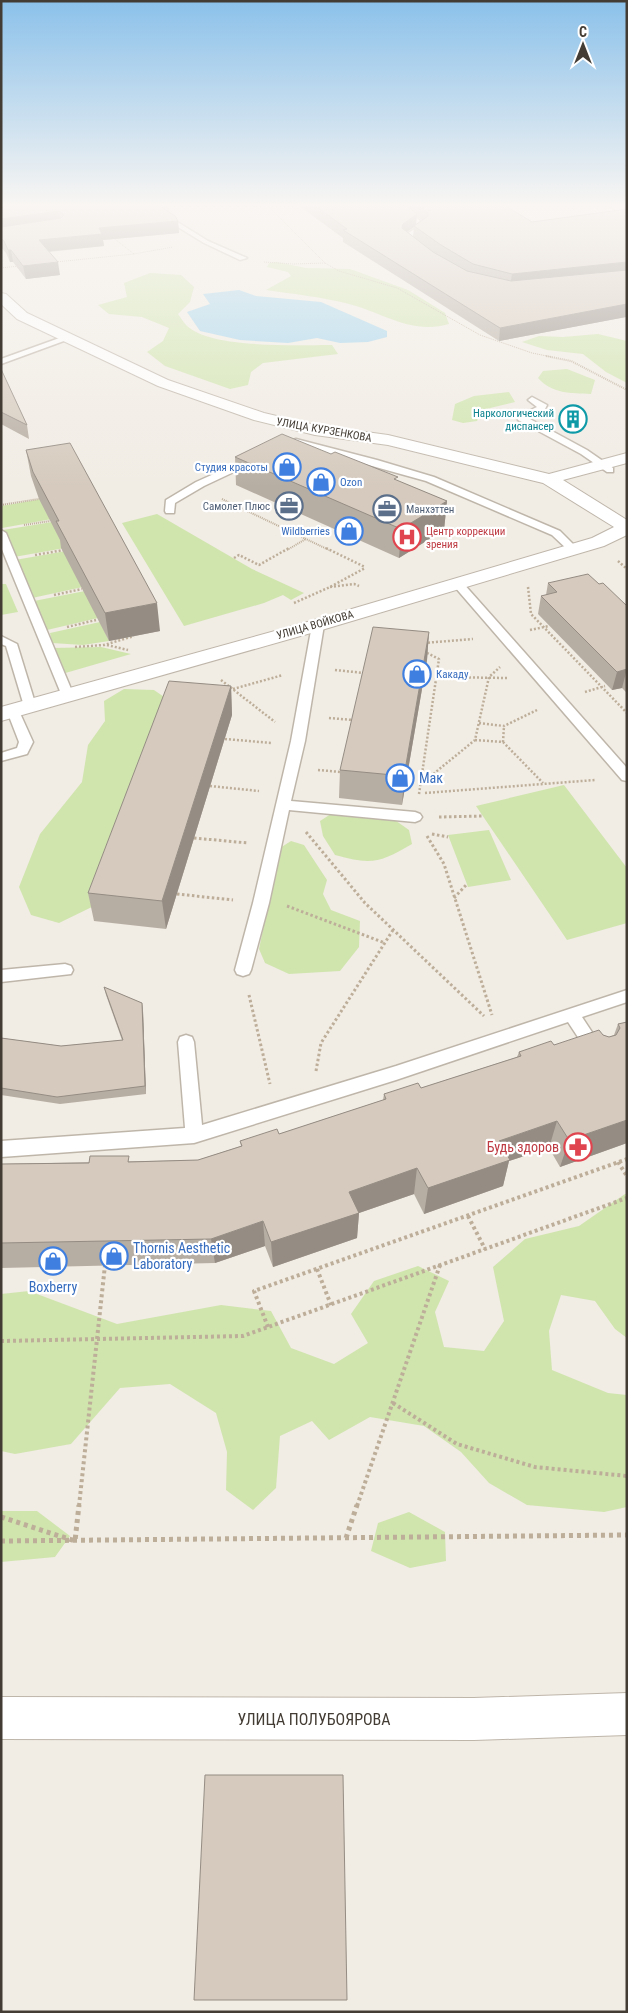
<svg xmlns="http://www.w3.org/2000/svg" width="628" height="2013" font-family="'Roboto Condensed',sans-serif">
<rect width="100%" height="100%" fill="#f1ece4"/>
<path fill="#d0e5ae" d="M277,262L306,268L350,269L408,290L445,313L449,324C412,335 384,313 349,304C322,297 294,294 266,290L291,276L288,272L267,267L269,263Z
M150,273L181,275L194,287L190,302L178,314C181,318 184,323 187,326C212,349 298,345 332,345L338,354L263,363L251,372L248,385L230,389L165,366L147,352L163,341L169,328L142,317L109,314L98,305L127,297L124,283Z
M598,334L627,341V383L606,372L583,354L547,350L522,342L539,336L563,337Z
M567,369L595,380L591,394C571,393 552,394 538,378L543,371Z
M509,392L515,402L482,410L477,421L463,423L452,420L455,404L474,396Z
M42,499L52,519L2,528L1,506Z
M157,514L252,569L304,593L291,600L283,595L264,603L184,626L122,523Z
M52,522L65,548L14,557L3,530Z
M66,551L83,587L32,598L15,560Z
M1,584H6L18,612L1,615Z
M85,591L98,618L47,630L34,601Z
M100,622L109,641L83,645L52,643L50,633Z
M101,647L131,654L62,674L52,648Z
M124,689L154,690L170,701L96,905L59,923L31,915L19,887L40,834L82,782L88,745L105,721L104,701Z
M564,785L627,868V923L567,940L476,806Z
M334,812L392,818L409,830L412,844C380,863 371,865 335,855L323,836L320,821Z
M489,830L511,880L468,887L448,835Z
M291,841L304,845L327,880L323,894L331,910L360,921L359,947L340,971L289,974L265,963L259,949L280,848Z
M625,1194H627V1338L615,1329L595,1301L561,1295L549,1331L552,1370L608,1393L627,1395V1507L604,1512L527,1505L489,1483L461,1452L424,1426L370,1417L329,1440L312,1421L280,1436L276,1488L253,1510L226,1490L227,1452L216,1413L170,1384L120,1388L71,1444L15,1454L1,1451V1294L29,1291L117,1324L221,1305L271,1311L291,1348L334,1364L368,1343L351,1314L374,1281L418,1266L449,1281L435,1312L444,1347L484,1351L504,1321L493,1267L525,1239L579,1226Z
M1,1511H37L70,1536L55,1557L1,1562Z
M409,1512L445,1532L446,1561L410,1568L371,1551L378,1523Z"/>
<path fill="#a1d4ed" d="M239,290L256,296L321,302L387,331V337L368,342L340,343L317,338L288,343L240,340L200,331L187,312L210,304L203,294Z"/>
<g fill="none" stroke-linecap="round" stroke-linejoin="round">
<g stroke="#bfb6aa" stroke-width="3">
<path id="service" d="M142,205H150L208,241L247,258L240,260L204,243Z
M393,205H401L426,226L410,238L422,246V250H416L401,238L419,226Z
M65,336L72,338L1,364V359Z
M532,397L547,405L544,411L528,418L587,450L613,468V472H607L581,454L518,420V416L537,407L528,400Z
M296,439L377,460L434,477L560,531L578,549L577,551H569L552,535L426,481L293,444V440Z
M256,455L259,456V460L204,486L175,503L174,513H166L165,511L166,500L196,482Z
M1,530L6,533L74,696L72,699H64L62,696L1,547Z
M458,581L462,582L627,768V781L622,780L454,586L452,584L454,582Z
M318,621L324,625L305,741L291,801L415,812L420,814L422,817L420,820L415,822L289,810L269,903L251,970L249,974L243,976L237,974L235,970L253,903L291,741L312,625Z
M1,636L17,644L36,706L34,709H26L24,706L6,646L1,644Z
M13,707L19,711L33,742L27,754L1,761V753L17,748L19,742L7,711Z
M65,964L71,966L73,970L71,974L1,982V970Z
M627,990V1002L582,1017L605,1052L603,1057L597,1059L591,1057L568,1022L396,1080L194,1143L1,1157V1141L185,1128L178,1042L180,1037L186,1035L192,1037L194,1042L202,1125L396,1066Z"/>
</g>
<g stroke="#bfb6aa" stroke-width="2">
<path id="minor" d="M607,205H621L627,208V216Z
M1,293L6,294L27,313L168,380L264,413L315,425L388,435L549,474L627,453V463L563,480L627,520V535L604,546L325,629L1,721V707L311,621L592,538L614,527L543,483L388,445L315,435L254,420L158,386L17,319L1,304Z
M627,1693V1735L474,1740L1,1739V1697L474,1698Z"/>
</g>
<path stroke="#bdae99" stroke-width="1" stroke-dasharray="1 1" stroke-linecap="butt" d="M267,205L325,263L339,271L397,288L480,335L532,353L552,357
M111,236L134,254
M56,262L134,254L173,247
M264,262L293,264L325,263
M1,268L19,266"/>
<path stroke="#bdae99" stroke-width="2" stroke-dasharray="1 1" stroke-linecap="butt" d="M546,356L571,361L627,390
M222,499L329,550
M1,505L39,499
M24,525L50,521
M287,550L306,539"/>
<path stroke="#bdae99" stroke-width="2.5" stroke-dasharray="2 2" stroke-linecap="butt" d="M326,548L365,567
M35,555L64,550
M234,558L239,555L259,565L289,548
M618,561L627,569
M330,587L354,584L359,586
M528,587L531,614L627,713
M54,595L82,589
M294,603L330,587L365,568
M67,627L96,620
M530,630L549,626
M424,643L473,639
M107,645L128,650
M75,647L104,645L134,636
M335,670L364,673
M437,677L507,678
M221,680L275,722
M233,689L283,675
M585,692L605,686
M329,718L353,720
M479,723L504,726L537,710
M225,739L272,743
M475,740L503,742L504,726
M503,742L543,783
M318,770L341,772
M421,784L475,740L489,677L500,667
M210,786L259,791
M425,793L595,780
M419,794L439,659L425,652"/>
<path stroke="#bdae99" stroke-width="3" stroke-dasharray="2.5 2.5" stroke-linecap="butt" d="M439,817L483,816
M306,832L365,903L484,1016
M432,834L448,837
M427,836L444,864L492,1015
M194,838L248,843
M177,894L233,900
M454,898L467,884
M287,906L385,943
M249,995L270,1084
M316,1071L321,1043L393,930"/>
<path stroke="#bdae99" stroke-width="4" stroke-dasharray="3 3" stroke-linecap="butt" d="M618,1162L627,1176
M468,1216L485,1249
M317,1269L331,1305
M268,1327L254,1291L627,1159
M1,1341L243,1336L627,1198
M393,1403L457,1444L535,1467L627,1476
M79,1506L105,1265
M357,1506L440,1265"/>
<path stroke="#bdae99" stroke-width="5" stroke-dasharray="4 4" stroke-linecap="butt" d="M1,1517L75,1541L79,1505
M346,1538L357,1505
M1,1541L627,1535"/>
<use href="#service" fill="#fff" fill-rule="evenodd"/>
<use href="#minor" fill="#fff" fill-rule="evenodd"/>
</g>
<path fill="#b7aea3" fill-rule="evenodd" d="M1,205H168L169,212L178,221L179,233L103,240L104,246L49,252L60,275L26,279L13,262H10L6,253L1,247Z
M298,205H504L532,222L627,209V317H626L499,341L343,242V238ZM416,216L422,220L416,224ZM414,227L413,237L407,232Z
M1,369L27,425L29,439L1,424Z
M26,450L160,631L109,641L61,548L60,540L39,499L31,476Z
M235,457L398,481L447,501L444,530L399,558L236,485Z
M548,583L599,584L627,606V693L622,688L612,690L538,614L541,596L546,595Z
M429,632L427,660L402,805L339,798L340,770Z
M231,686L232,715L166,929L94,921L88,893Z
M104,987L142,1003L143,1011L146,1094L60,1104L1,1095V1038L61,1046L122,1040L106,995Z
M627,1022V1143L560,1167L549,1148L509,1161L503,1186L424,1214L414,1194L359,1213L357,1238L273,1267L265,1246L215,1263L1,1268V1164L198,1160L241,1146L240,1141L279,1134L383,1100L384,1094L421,1088L517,1057L519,1052L603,1035L609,1037L614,1035L618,1024Z"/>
<path fill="#958d84" d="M59,211L61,223L1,232V219Z
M417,214L416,226H414V227L402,235L403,224Z
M178,221L179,233L103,240L104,246L42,252L39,240L99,228Z
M8,250H11L13,262H10Z
M58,262L60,275L26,279L23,266Z
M627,262V274L510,286L512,274Z
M627,304L626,317L499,341L500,328Z
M447,501L444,530L399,558L401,529Z
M157,603L160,631L109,641L105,613Z
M429,632L427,660L402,805L404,776Z
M627,669L622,688L612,690L617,672Z
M231,686L232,715L166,929L162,901Z
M142,1003L143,1011L146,1094L145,1086Z
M627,1120V1143L560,1167L569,1140Z
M557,1121L549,1148L509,1161L503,1186L424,1214L428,1188L499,1141Z
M417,1168L414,1194L359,1213L357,1238L273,1267L271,1242L349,1192Z
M263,1221L265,1246L215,1263L211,1239Z"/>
<path fill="#d5cabd" stroke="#958d84" d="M1,205H158L175,216L178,221L99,228L102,234L39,240L58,262L23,266L11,250H8L4,241L1,238V227L61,218L64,215L59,211L1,219Z
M314,205H406L417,214L403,224L402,228L433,252L467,271L511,281L627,270V304L500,328L343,230L347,229Z
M419,205H504L532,222L627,209V262L512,274L473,264L441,245L414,226L428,216V213Z
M1,369L27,425L1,412Z
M282,434L331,454L335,452L398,477L394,479L447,501L401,529L235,457Z
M70,443L157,603L105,613L56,521H59L33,472L26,450Z
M588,574L599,584L603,583L627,606V669L617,672L541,596L557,592L548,583Z
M373,627L429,632L404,776L340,770Z
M169,681L231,686L162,901L88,893Z
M104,987L142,1003L145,1086L57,1097L1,1088V1038L61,1046L123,1040Z
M627,1022V1120L569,1140L557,1121L499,1141L510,1160L428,1188L417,1168L349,1192L359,1213L271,1242L263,1221L211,1239L1,1243V1164L89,1163L90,1156H129L128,1162L198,1160L242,1146L240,1141L277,1129L279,1134L386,1099L384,1094L418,1083L421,1088L521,1056L519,1052L551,1041L554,1045L599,1030L603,1035L609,1037L616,1035L620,1028L618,1024Z
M205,1775H343L347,2000H194Z"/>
<linearGradient id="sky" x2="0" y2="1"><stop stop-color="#8bc1ea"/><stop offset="0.42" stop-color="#f9f6f3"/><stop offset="1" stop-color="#f9f6f3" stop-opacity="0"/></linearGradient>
<rect width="628" height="487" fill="url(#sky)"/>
<defs>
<g id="building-ring" transform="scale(1.4375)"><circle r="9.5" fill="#fff" stroke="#0f9aa8" stroke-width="1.5"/><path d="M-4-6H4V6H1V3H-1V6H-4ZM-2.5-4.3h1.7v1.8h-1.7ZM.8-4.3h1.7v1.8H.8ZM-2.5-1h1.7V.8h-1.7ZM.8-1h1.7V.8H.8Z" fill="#0f9aa8"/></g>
<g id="shop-ring" transform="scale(1.4375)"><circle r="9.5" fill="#fff" stroke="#3f7fe0" stroke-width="1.5"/><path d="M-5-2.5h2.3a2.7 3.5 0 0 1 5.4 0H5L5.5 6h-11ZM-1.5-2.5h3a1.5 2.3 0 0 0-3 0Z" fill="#3f7fe0"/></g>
<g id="office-ring" transform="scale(1.4375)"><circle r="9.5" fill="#fff" stroke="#5c6f8a" stroke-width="1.5"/><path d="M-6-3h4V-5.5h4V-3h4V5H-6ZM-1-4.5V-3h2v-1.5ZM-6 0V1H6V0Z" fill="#5c6f8a"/></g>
<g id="hospital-ring" transform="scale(1.4375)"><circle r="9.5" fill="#fff" stroke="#e0444e" stroke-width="1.5"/><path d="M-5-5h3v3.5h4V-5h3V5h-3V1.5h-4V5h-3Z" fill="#e0444e"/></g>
<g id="pharmacy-ring" transform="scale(1.4375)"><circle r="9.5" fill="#fff" stroke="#e0444e" stroke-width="1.5"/><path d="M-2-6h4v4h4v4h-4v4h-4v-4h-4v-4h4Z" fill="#e0444e"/></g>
</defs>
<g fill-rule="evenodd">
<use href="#building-ring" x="573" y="419"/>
<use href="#shop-ring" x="287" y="467"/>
<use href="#shop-ring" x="321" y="482"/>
<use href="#office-ring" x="289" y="506"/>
<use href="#office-ring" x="387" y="509"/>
<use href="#shop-ring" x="349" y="531"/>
<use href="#hospital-ring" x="407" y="537"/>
<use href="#shop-ring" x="417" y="674"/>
<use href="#shop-ring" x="400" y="778"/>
<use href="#pharmacy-ring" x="578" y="1147"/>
<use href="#shop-ring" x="114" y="1256"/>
<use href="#shop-ring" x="53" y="1261"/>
</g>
<g text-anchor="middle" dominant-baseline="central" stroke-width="4.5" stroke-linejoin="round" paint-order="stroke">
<g font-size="11" fill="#0d838f" stroke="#fff" text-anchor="end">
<text x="554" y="413">Наркологический<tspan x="554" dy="13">диспансер</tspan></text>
</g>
<g font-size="11" fill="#433c34" stroke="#fff">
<text transform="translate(324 430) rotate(10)">УЛИЦА КУРЗЕНКОВА</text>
<text transform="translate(315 625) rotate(-16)">УЛИЦА ВОЙКОВА</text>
</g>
<g font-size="11" fill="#366cbe" stroke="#fff" text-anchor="end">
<text x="268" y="467">Студия красоты</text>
<text x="340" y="482" text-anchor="start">Ozon</text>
<text x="330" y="531">Wildberries</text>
<text x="436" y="674" text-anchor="start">Какаду</text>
</g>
<g font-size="11" fill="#4e5e75" stroke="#fff" text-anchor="end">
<text x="270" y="506">Самолет Плюс</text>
<text x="406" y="509" text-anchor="start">Манхэттен</text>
</g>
<g font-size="11" fill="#be3a42" stroke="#fff" text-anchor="start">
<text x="426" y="531">Центр коррекции<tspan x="426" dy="13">зрения</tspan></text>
</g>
<g font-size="14" fill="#366cbe" stroke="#fff" text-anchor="start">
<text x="419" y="778">Мак</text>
<text x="133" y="1248">Thornis Aesthetic<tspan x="133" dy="16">Laboratory</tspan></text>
<text x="53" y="1287" text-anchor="middle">Boxberry</text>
</g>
<g font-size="14" fill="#be3a42" stroke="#fff" text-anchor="end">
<text x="559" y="1147">Будь здоров</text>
</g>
<g font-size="16" fill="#433c34" stroke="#fff">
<text x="314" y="1719">УЛИЦА ПОЛУБОЯРОВА</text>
</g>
</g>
<rect width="628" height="2013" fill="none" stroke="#433c34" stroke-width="5"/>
<g transform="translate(583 45)" stroke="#ffffff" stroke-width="4" paint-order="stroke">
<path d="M0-4L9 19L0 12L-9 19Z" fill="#433c34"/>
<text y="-8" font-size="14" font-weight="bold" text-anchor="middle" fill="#433c34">С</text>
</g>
</svg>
